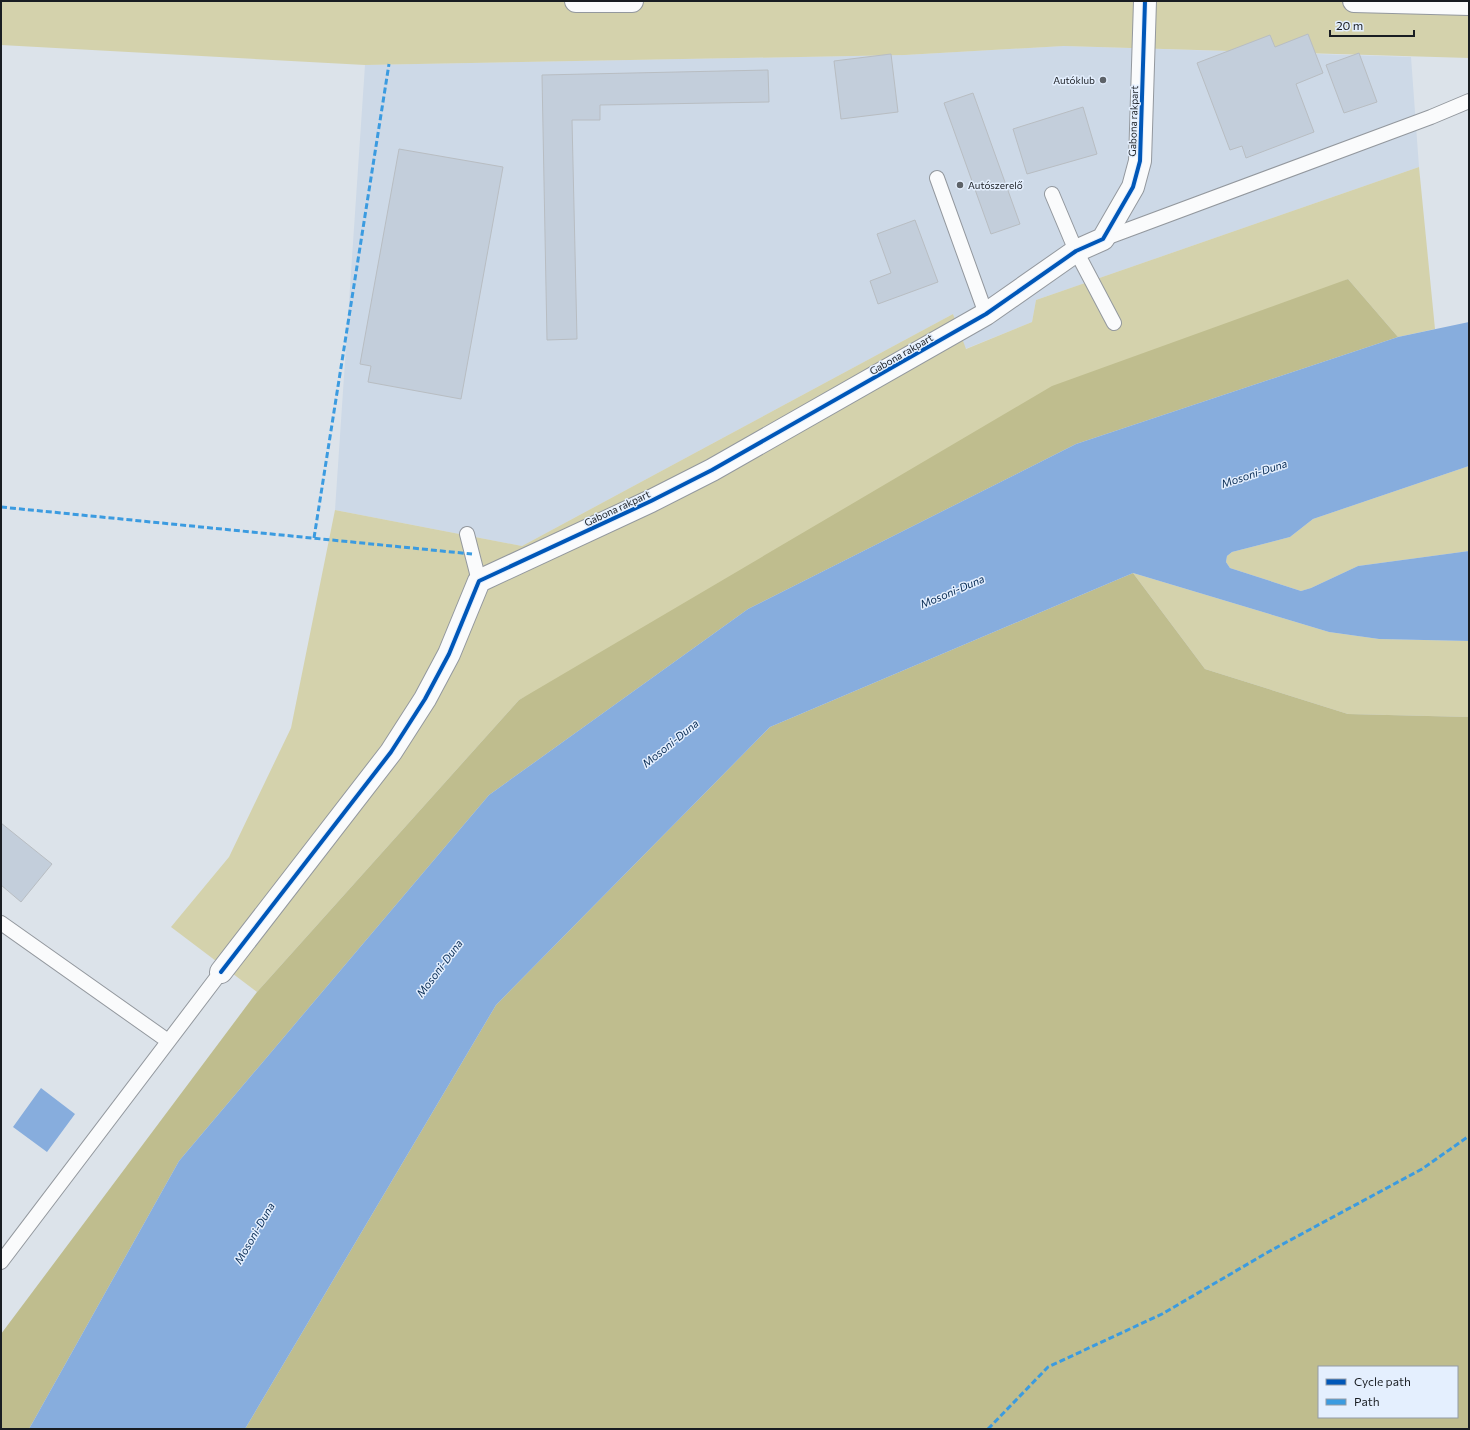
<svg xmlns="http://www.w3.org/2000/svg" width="1470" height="1430" font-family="Commissioner,sans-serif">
<rect width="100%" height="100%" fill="#dce3ea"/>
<path fill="#cdd9e7" d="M1064,46L1411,57L1419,167L1036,300L1032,322L965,349L953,314L522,546L335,510L365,65L905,55Z"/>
<path fill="#d4d2ac" d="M1,1H1469V58L1064,46L905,55L365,65L1,45Z
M1419,167L1435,329L1398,337L1348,279L519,700L257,992L171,927L229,857L291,728L335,510L522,546L953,314L966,349L1032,322L1036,300Z
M1469,466V551L1358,566L1311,588L1301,591L1230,568L1226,562L1227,556L1232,552L1290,537L1313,519Z
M1133,573L1329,632L1379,639L1469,641V717L1348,714L1205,669Z"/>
<path fill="#bfbd8e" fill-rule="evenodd" d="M1348,279L1398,337L1076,444L748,609L489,795L179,1161L29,1429H1V1334L257,992L519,700L1052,386Z
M1133,573L1205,669L1348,714L1469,717V1429H245L496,1005L770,727ZM1319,1367H1457V1417H1319Z"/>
<path fill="#87addd" d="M1469,322V466L1313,519L1290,537L1232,552L1227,556L1226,562L1230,568L1301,591L1311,588L1358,566L1469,551V641L1379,639L1329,632L1133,573L770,727L496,1005L245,1429H29L179,1161L489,795L748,609L1076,444L1398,337Z
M41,1088L75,1114L47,1152L13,1127Z"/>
<path fill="#c3cedb" stroke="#b8bdc2" d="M1308,34L1323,73L1296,84L1314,132L1246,158L1242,146L1230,150L1197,63L1270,35L1275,47Z
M1359,53L1377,102L1344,113L1326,65Z
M891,54L898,112L841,119L834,61Z
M768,70L769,102L600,105V120H572L577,339L547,340L542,75Z
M973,93L1020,224L991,234L944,103Z
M1083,107L1097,154L1027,174L1013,129Z
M399,149L503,167L461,399L368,382L371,366L360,364Z
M915,220L938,282L878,304L870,281L891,273L877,234Z
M1,823L52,864L21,902L1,885Z"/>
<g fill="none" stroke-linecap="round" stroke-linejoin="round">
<g stroke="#93989e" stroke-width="16">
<path id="service" d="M937,178L986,314
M1052,194L1076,251L1114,323
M1103,239L1431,117L1469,101
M467,534L479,581
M1,923L168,1041
M1,1262L221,972"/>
</g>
<g stroke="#93989e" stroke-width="24">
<path id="minor" d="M221,972L391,752L425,699L449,654L479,581L651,501L712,470L986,314L1076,251L1103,239L1133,187L1140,161L1145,1"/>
</g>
<g stroke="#93989e" stroke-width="24">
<path id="primary" d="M576,1H632
M1354,1L1469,4"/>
</g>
<use href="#service" stroke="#fafbfc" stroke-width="14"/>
<use href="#minor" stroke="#fafbfc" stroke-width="22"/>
<use href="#primary" stroke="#fafbfc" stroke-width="22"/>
<path stroke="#3b9be0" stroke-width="3" stroke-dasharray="6 3" stroke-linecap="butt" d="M1,507L472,554
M314,538L389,64
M988,1429L1048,1367L1162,1314L1270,1251L1422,1169L1469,1136"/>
<g stroke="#e4effe" stroke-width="6">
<path id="cycleway" d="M221,972L391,752L425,699L449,654L479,581L651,501L712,470L986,314L1076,251L1103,239L1133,187L1140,161L1145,1"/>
</g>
<use href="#cycleway" stroke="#0057b8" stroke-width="4"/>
</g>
<g fill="#5d6268" stroke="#e4effe" stroke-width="1.5">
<circle cx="1103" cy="80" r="4"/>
<circle cx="960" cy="185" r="4"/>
</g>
<g text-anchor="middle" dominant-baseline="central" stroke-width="3" stroke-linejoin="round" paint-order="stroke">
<g font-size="10" fill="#191d22" stroke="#e4effe" text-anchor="end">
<text x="1095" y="80">Autóklub</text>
<text x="968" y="185" text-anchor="start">Autószerelő</text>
</g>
<g font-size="10" fill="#191d22" stroke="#e4effe">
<text transform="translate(1133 121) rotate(-88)">Gabona rakpart</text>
<text transform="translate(901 354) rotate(-30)">Gabona rakpart</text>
<text transform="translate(617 508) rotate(-25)">Gabona rakpart</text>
</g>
<g font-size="11" font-style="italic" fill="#062a53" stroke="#e4effe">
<text transform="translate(1254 473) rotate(-18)">Mosoni-Duna</text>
<text transform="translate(952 591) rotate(-23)">Mosoni-Duna</text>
<text transform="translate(670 743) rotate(-39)">Mosoni-Duna</text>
<text transform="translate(439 968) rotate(-53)">Mosoni-Duna</text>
<text transform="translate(254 1233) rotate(-60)">Mosoni-Duna</text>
</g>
</g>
<rect width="1470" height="1430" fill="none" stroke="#191d22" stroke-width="4"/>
<rect x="1318" y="1366" width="140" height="52" fill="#e4effe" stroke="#939ba6"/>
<rect x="1326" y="1379" width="20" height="6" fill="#0057b8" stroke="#939ba6"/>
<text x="1354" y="1386" font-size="12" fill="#191d22">Cycle path</text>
<rect x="1326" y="1399" width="20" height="6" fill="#3b9be0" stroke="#939ba6"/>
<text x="1354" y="1406" font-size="12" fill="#191d22">Path</text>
<path d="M1330 30v6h84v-6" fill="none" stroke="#191d22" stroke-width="2"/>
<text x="1336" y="30" font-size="12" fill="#191d22" stroke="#e4effe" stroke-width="3" paint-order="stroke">20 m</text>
</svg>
